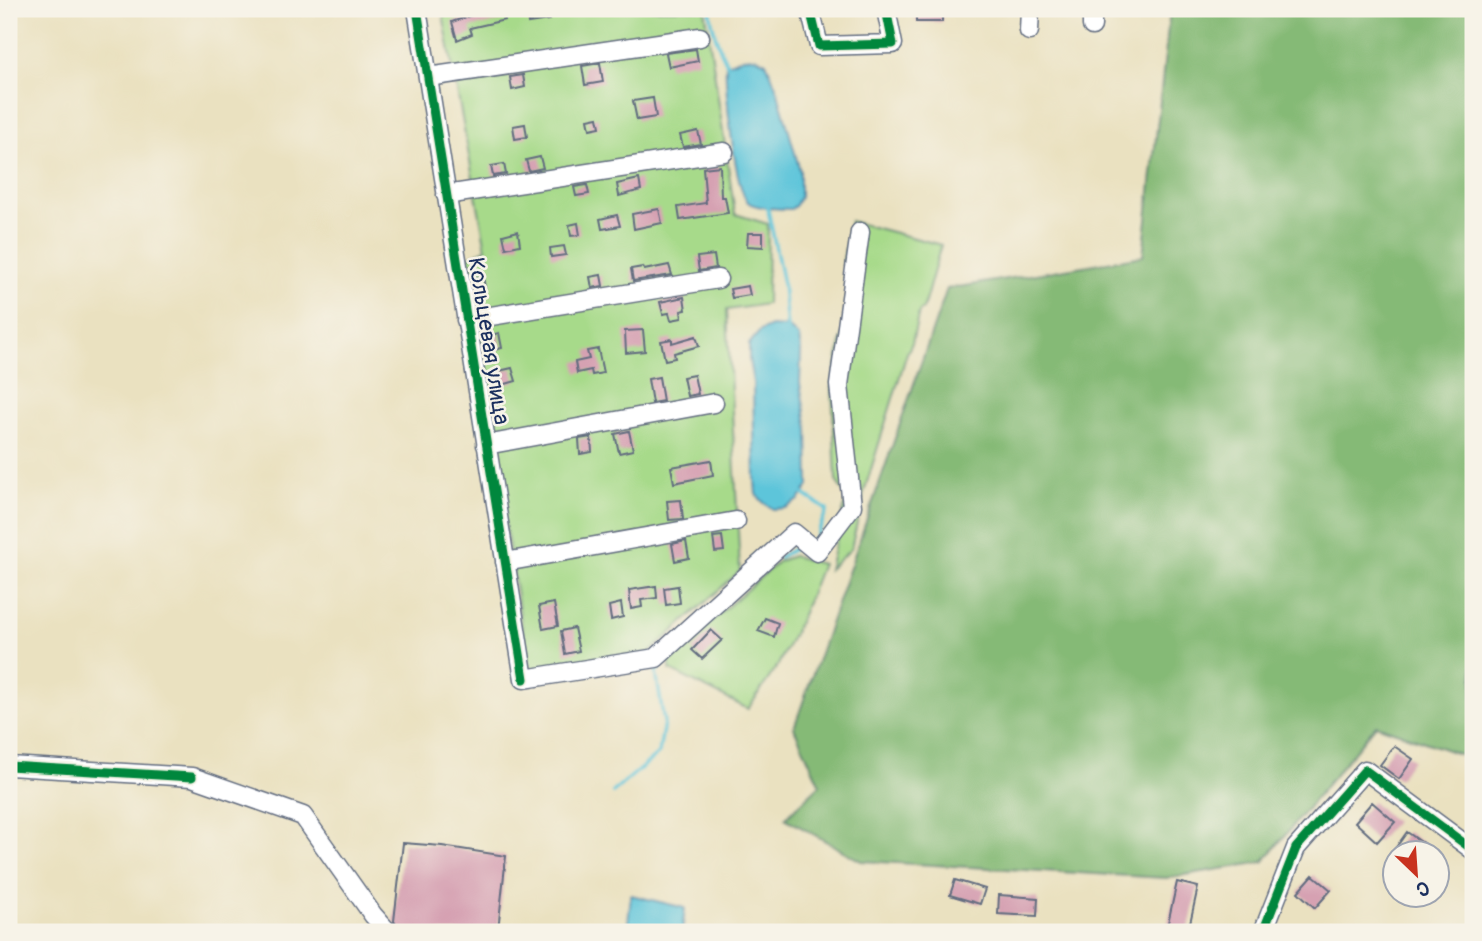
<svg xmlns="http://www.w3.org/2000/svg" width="1482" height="941" font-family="Pangolin,sans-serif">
<rect width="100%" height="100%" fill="#f7f3e8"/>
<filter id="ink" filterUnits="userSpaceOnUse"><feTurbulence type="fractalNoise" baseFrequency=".0143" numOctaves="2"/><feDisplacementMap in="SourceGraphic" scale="14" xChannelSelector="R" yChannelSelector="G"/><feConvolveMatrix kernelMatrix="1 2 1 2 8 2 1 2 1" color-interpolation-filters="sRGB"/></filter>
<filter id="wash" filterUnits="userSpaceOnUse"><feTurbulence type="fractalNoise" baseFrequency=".00686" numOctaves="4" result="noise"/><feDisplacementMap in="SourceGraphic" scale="28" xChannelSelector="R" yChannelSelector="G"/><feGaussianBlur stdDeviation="1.57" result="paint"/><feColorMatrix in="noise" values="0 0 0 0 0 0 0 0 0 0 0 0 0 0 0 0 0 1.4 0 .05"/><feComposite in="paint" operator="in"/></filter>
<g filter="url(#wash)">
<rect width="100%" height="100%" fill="#eae1c0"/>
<path fill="#a7da8a" stroke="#618474" stroke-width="2" d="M442,9H705L735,214L768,224L767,304L727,310L740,571L649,653L529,671L462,260L486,249Z
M850,221L941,245L923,309L919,312L912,343L907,353L864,492L851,549L829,569L848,492L843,491L836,481L832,386L857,265L843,262Z
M793,556L822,564L800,620L778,665L748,709L670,670V660L708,624L779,561Z"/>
<path fill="#85ba76" stroke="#50746a" stroke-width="2" d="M1170,9H1473V759L1376,725L1263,862L1166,878L861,861L785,818L820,785L794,728L947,289L1143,256Z"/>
<path fill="#5dc5da" stroke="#3c7a9c" stroke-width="2" d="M755,57L766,62L777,89L800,171V197L796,205L791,209C781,209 754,208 748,202C735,190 724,85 726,64L742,58Z
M771,326L788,327L799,337L801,351L800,384L808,429L809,486L799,500L785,508L773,509L764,503L756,494L755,480L753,382L749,360V344L760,331Z
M631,895L685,908L682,932H627Z"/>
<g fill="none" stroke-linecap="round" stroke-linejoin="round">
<path stroke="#5dc5da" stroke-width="3.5" d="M710,9C712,29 719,49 728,66
M767,205L783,284L787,328
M802,493L827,510L816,537L813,539
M779,557L800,546
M613,792L659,753L664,722L656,672L665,661"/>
</g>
<g id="blocks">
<path fill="#d6a1b2" d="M526,9H547L549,20L528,23Z
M916,9H942V22H916Z
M503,11L505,20L470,28L472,34L457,40L452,22L475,14L491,12V14Z
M696,49L698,61L669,67L666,53Z
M600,63L603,82L585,85L582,66Z
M523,75L525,87L512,90L510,77Z
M653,98L656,117L637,120L633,101Z
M598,117L600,127L590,129L588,119Z
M525,124L527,137L515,139L513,126Z
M698,131L701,144L683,147L680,135Z
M540,157L543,168L529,171L526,160Z
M504,164L506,174L493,176L491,166Z
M720,166L721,197H725L728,213L680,220L678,207L706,203L703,168Z
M639,179L641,190L619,196L617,184Z
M587,185L589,194L576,196L574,187Z
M659,209L662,223L634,229L632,214Z
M617,215L620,226L602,229L600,219Z
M578,223L580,235L571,236L569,225Z
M518,231L520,245L506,248L503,235Z
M748,233H763V247L747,246Z
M564,246L566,255L551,257L550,248Z
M714,255L716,268L699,271L697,257Z
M669,265L672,275L633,281L631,269L643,267L644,270Z
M601,275L603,286L592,288L590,277Z
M483,276L485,288L473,289L471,278Z
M748,286L750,295L732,298L730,289Z
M684,297L686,310L681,311L682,318L671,320L669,313L663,314L660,302Z
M643,330L645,351L626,353L625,331Z
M499,333L502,348L489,351L486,336Z
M696,336L699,346L674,353L675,358L665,360L661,341L672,339V343Z
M598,349L603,373L592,375L591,370L577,373L575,362L589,359L587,351Z
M512,368L516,381L502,385L499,371Z
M694,375L698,394L687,396L683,377Z
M659,377L663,401L652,403L648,379Z
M629,431L633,450L619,453L615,434Z
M591,437L592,452L580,454L579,439Z
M711,460L713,475L674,483L671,467Z
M681,500L683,519L669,520L667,501Z
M722,536L724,551L715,552L713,537Z
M686,541L689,558L675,561L672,544Z
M656,586L657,598L641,600L642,607L631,609L629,590Z
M678,586L680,603L666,605L664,588Z
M554,603L558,626L543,629L539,606Z
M621,603L623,617L611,620L609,606Z
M765,618L778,623L774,637L758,631Z
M574,628L579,651L565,654L561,631Z
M711,630L722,640L702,659L692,650Z
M1394,746L1413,759L1399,779L1380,765Z
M1372,802L1395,822L1377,842L1355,822Z
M1407,832L1437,853H1392Z
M403,843L442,846L506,856L498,930L487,928L486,932H411L399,930L394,921Z
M1313,875L1331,890L1315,908L1298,892Z
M955,880L985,889L980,904L950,895Z
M1177,882L1198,887L1188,932H1166Z
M999,895L1038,898L1037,916L998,914Z"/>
</g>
</g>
<g filter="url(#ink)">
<use href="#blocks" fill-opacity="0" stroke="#636d80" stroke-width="2"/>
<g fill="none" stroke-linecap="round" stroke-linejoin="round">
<g stroke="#636d80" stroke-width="21">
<path id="minor" d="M417,9L524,679L656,658L794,533L817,552L852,506L839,385L860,232
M810,9L819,46L893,44L886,9
M1092,26V9
M1029,31L1030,9
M428,77L700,37
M446,195L724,152
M466,320L718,279
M486,445L714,403
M505,562L736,521
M9,766L192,777L303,816L373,915L388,932
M1263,932L1296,848L1365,770L1473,850"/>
</g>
<use href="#minor" stroke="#fff" stroke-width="18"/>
<g stroke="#f7f3e8" stroke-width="13">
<path id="cycleway" d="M417,9L524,679
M810,9L819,46L893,44L886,9
M9,766L192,777
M1263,932L1296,848L1365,770L1473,850"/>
</g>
<use href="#cycleway" stroke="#00873e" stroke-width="9"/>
</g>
</g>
<g text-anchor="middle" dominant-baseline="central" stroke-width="5" stroke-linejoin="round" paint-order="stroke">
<g font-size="23" fill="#1b2f5e" stroke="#f7f3e8">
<text transform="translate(489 341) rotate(81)">Кольцевая улица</text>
</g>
</g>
<rect width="1482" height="941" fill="none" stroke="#f7f3e8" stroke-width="35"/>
<g transform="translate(1416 874) rotate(155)"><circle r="33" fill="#f7f3e8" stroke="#9fa5b1" stroke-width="2"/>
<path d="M0-5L12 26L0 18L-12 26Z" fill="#c8321e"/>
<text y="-10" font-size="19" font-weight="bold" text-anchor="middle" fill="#1b2f5e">С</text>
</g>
</svg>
